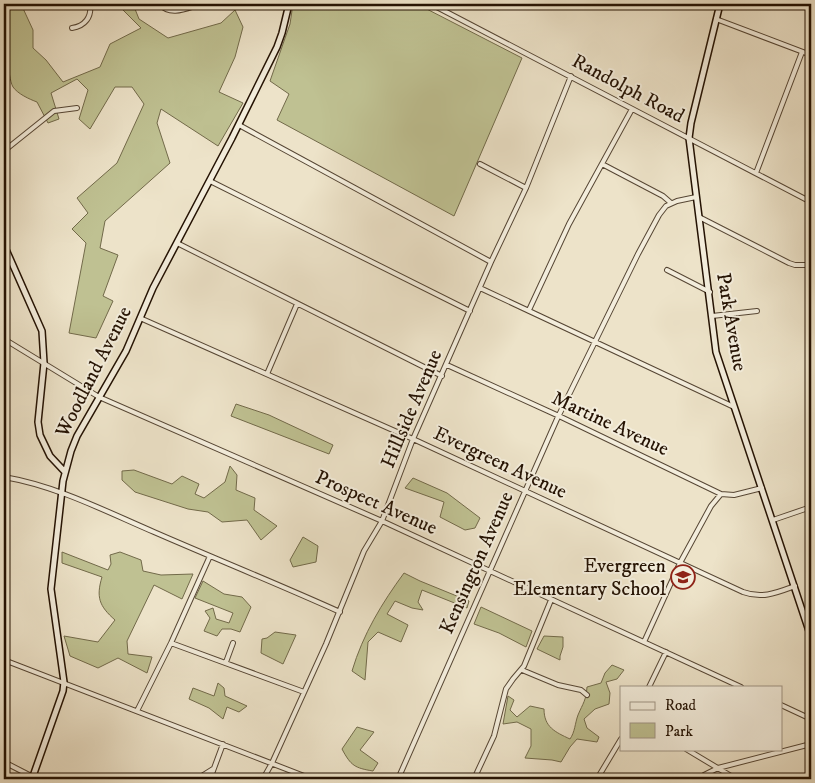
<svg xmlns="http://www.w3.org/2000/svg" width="815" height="783" font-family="'IM FELL DW Pica',serif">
<rect width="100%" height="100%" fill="#ede3c9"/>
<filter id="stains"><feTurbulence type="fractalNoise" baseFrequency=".004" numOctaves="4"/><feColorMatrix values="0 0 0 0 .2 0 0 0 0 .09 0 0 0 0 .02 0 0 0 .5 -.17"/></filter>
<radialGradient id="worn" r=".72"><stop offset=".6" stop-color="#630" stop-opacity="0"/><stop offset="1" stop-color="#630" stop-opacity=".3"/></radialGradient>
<path fill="#bfc192" stroke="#726a4a" d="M6,4H21L33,30V48L46,60L63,82L100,67L110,44L141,28L117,4H133L139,19L168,38L221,23L235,10L243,27L235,57L219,92L243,103L218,146L161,109L157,123L170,163L105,221L100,248L118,255L103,296L113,301L96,338L69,333L86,243L72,229L88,213L77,198L117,163L144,104L132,87H115L90,129L79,119L88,90L77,79L51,93L59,119L48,123L37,102C29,99 18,94 13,87C9,80 11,70 4,65V25L8,9Z
M293,4H417L522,58L454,216L277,120L289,94L270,81L290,24Z
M236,404L269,415L333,445L329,454L231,416Z
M230,466L237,475L236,490L255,498L254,510L277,526L261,540L247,520L222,522L208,512L188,509L135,492L122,480V471L134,470L172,484L182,476L199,484L195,494L204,498L225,482Z
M413,478L447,493L480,518L475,528L465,530L440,517L444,502L405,488Z
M303,537L318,546L316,562L293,567L290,560Z
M62,552L108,570L111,564L110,555L120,552L141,560L143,571L161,575L193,574L182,599L154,585L127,641L128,654L152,657L147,673L118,658L98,668L70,656L64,636L98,642L115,620C99,606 96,597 102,577L62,563Z
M404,573L420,581L469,601L467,608L422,590L418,602L423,610L412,608L395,601L387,614L408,625L401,642L378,632L368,642L365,680L352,671C363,634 382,603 404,573Z
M203,581L224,594L242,597L251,607L240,632L231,629H222L217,636L204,631L210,618L205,611L213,608L216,619L229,623L233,613L195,598Z
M481,607L532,631L526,647L499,633L474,624Z
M275,632L296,635L283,664L261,653L262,639L267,638Z
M544,636L563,637V647L560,656V660L537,649Z
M612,665L624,670L617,679L606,682L610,693L609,704L595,709L584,719L587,728L599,737L597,742L577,739L570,747L561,762L552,760L525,758L531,746V729L517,722L503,724L508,696L514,700L510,710L517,717L530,706L544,709C544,727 555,732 570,739C575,732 575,723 578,715C583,703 586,701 587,687L601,683L605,673Z
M218,683L224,688L225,696L247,706L239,712L227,707L223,719L209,708L189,699L193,688L214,696Z
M357,727L374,732L360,750L378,763L373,771C355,768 351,766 342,749Z"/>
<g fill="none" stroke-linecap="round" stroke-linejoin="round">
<g stroke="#564634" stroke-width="6">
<path id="street" d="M159,4C171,17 187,8 201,4
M431,4L811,202
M708,4L719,6
M716,19L811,55
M72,28C85,26 92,17 90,4
M239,125L491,262
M4,151L54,111L77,108
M480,164L526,188
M602,164L663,196L671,203
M756,173L802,52
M210,181L470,311
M699,217L789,263L795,265H811
M177,243L442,376
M667,270L710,292
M480,288L734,407
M529,310L569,224L632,109
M712,316L757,311
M140,318L413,439L743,592C762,599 776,593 795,586
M4,339L99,397L382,521L741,687
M447,365L559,416L721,494L734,495L762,488
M267,374L297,304
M4,477C57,486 105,511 154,532C216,559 278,584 340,612
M773,520L811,507
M644,642L680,563L711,506L721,494
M171,643L304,692
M4,660L312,779
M226,662L233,643
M522,670L558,685L581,690L587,695
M649,687L666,652
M781,705L811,719
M137,711L171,643L210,556
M686,749L736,779
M4,762L37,779
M197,779L213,769
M210,779L223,744
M263,779L272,763L326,644L364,551L382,521L413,439L491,262L526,188L571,76
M398,779L557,419L638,254L659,215L666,206L677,201L696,197
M474,779L494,736L506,689L513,679L524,666L551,600
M597,779L621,739
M701,779L704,775L718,768L811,744"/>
</g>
<g stroke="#241203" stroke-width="8">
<path id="secondary" d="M720,4L691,123L689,138L716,352L811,637
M4,245L42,331L44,363L38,422L40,435L50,456L65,472
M32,779L63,691L64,682L51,589L63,481L71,451L77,436L126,351L153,288L232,138L277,47L282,33L289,4"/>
</g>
<use href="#street" stroke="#f3eddc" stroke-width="4"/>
<use href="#secondary" stroke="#f3eddc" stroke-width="5"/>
</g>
<defs>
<g id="school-ring" transform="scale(1.25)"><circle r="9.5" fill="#f3eddc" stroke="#8f2418" stroke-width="1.5"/><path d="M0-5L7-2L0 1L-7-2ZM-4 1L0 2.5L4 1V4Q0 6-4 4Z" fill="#8f2418"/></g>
</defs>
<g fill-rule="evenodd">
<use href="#school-ring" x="683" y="577"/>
</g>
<g text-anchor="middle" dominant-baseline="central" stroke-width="4" stroke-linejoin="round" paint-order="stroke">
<g font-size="20" fill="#241203" stroke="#f3eddc">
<text transform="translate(628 89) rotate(28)">Randolph Road</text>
<text transform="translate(731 322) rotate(80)">Park Avenue</text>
<text transform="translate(94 372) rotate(-63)">Woodland Avenue</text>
<text transform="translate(412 409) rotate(-67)">Hillside Avenue</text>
<text transform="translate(610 424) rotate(25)">Martine Avenue</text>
<text transform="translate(500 463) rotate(25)">Evergreen Avenue</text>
<text transform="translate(376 503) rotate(24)">Prospect Avenue</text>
<text transform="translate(477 563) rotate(-66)">Kensington Avenue</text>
</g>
<g font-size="20" fill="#241203" stroke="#f3eddc" text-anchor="end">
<text x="666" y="566">Evergreen<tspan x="666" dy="23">Elementary School</tspan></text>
</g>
</g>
<rect width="815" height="783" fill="none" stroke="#ede3c9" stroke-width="20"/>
<rect x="5" y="5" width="805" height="773" fill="none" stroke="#241203" stroke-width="2.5"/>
<rect x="10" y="10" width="795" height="763" fill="none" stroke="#241203"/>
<rect x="620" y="686" width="162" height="65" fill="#f3eddc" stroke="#a09585"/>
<rect x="630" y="702" width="25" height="8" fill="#f3eddc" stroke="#a09585"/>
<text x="665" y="710" font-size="15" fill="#241203">Road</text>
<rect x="630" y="723" width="25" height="15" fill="#bfc192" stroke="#a09585"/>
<text x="665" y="736" font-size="15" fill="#241203">Park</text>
<rect width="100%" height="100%" filter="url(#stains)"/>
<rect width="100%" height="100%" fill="url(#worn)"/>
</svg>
